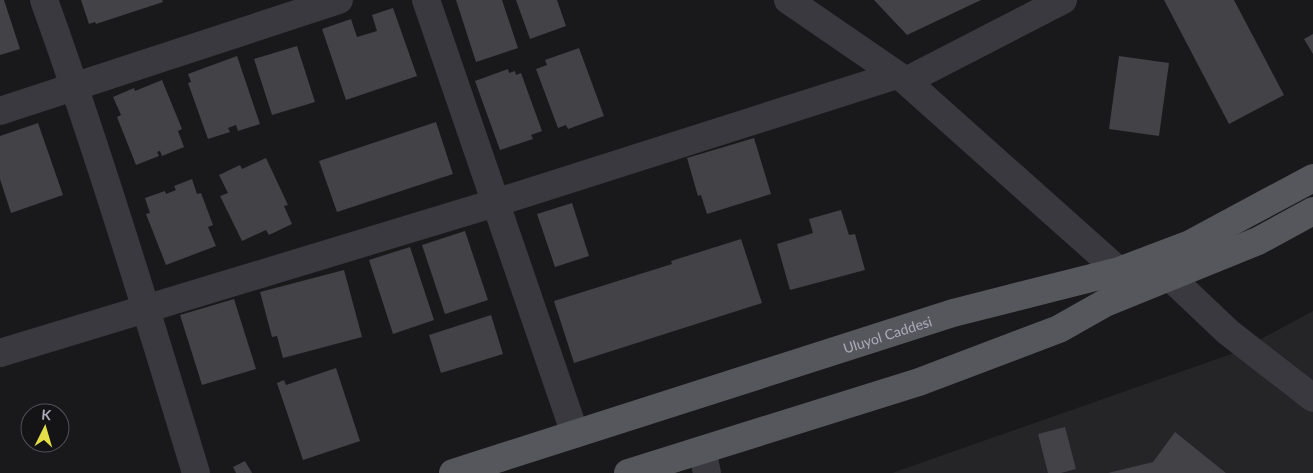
<svg xmlns="http://www.w3.org/2000/svg" width="1313" height="473" font-family="Lato,sans-serif">
<rect width="100%" height="100%" fill="#19181a"/>
<path fill="#252427" d="M1313,311V473H892L1237,352Z"/>
<path fill="#434247" d="M0,0H4L20,49L0,55Z
M81,0H162L163,2L96,24L95,22L89,24Z
M456,0H502L518,48L476,62Z
M516,0H557L566,26L530,39Z
M874,0H981L907,35Z
M1164,0H1234L1284,95L1229,124Z
M393,8L417,76L346,100L322,29L351,19L357,37L377,31L372,15Z
M1313,34V54L1304,39Z
M297,46L315,102L272,115L254,59Z
M579,48L604,116L568,129L566,125L558,128L536,69L547,65L545,60Z
M237,56L260,124L238,131L236,125L228,128L230,132L208,139L188,83L191,82L188,74Z
M1119,56L1169,63L1159,136L1109,129Z
M508,69L509,73L515,71L516,75L521,73L542,131L531,135L533,139L500,150L475,81Z
M162,80L182,129L178,131L184,147L162,156L160,151L157,152L159,156L136,165L117,117L121,115L113,97L134,88L135,91Z
M436,122L453,174L337,212L319,161Z
M38,123L63,195L11,213L0,179V136Z
M754,138L771,194L707,214L701,195L698,196L687,158Z
M266,158L288,205L284,206L292,224L269,235L266,230L242,241L220,196L228,193L219,175L240,165L242,169Z
M192,179L197,194L201,193L213,225L208,227L216,246L166,265L146,214L150,213L145,198L165,191L166,194L176,190L174,186Z
M572,203L589,256L555,267L537,214Z
M841,210L849,235L855,234L865,270L790,290L777,244L813,233L809,219Z
M465,231L488,300L445,314L422,245Z
M741,239L762,303L574,363L554,301L672,264L671,261Z
M410,247L434,320L393,334L369,260Z
M344,270L362,337L283,358L277,336L272,337L260,292Z
M234,299L256,369L202,385L180,315Z
M491,315L503,354L441,373L429,335Z
M336,368L360,441L303,460L277,383L284,380L286,385Z
M1065,427L1076,469L1061,473H1048L1038,434Z
M1175,432L1226,473H1108L1153,462Z
M245,461L252,473H236L233,467Z"/>
<g fill="none" stroke-linecap="round" stroke-linejoin="round">
<path stroke="#3a393f" stroke-width="28" d="M44,0C100,156 148,315 196,473
M426,0L575,434
M788,0L906,81L1119,271L1170,277L1228,332L1313,398
M906,81L1063,0
M0,111L339,0
M0,353L495,203L897,75
M702,450L707,473"/>
<g stroke="#56565d" stroke-width="28">
<path id="s1" d="M453,473L953,313L1119,271L1190,244L1313,178"/>
<path d="M628,473L919,382L1059,329L1105,303L1258,241L1313,211"/>
</g>
</g>
<g text-anchor="middle" dominant-baseline="central" stroke-width="5" stroke-linejoin="round" paint-order="stroke">
<g font-size="14" fill="#acacb9" stroke="#141315">
<text stroke="none"><textPath href="#s1" startOffset="456">Uluyol Caddesi</textPath></text>
</g>
</g>
<g transform="translate(45 428) rotate(5)"><circle r="24" fill="#141315" stroke="#515057"/>
<path d="M0-4L9 19L0 12L-9 19Z" fill="#e3de47"/>
<text y="-8" font-size="14" font-weight="bold" text-anchor="middle" fill="#acacb9">K</text>
</g>
</svg>
